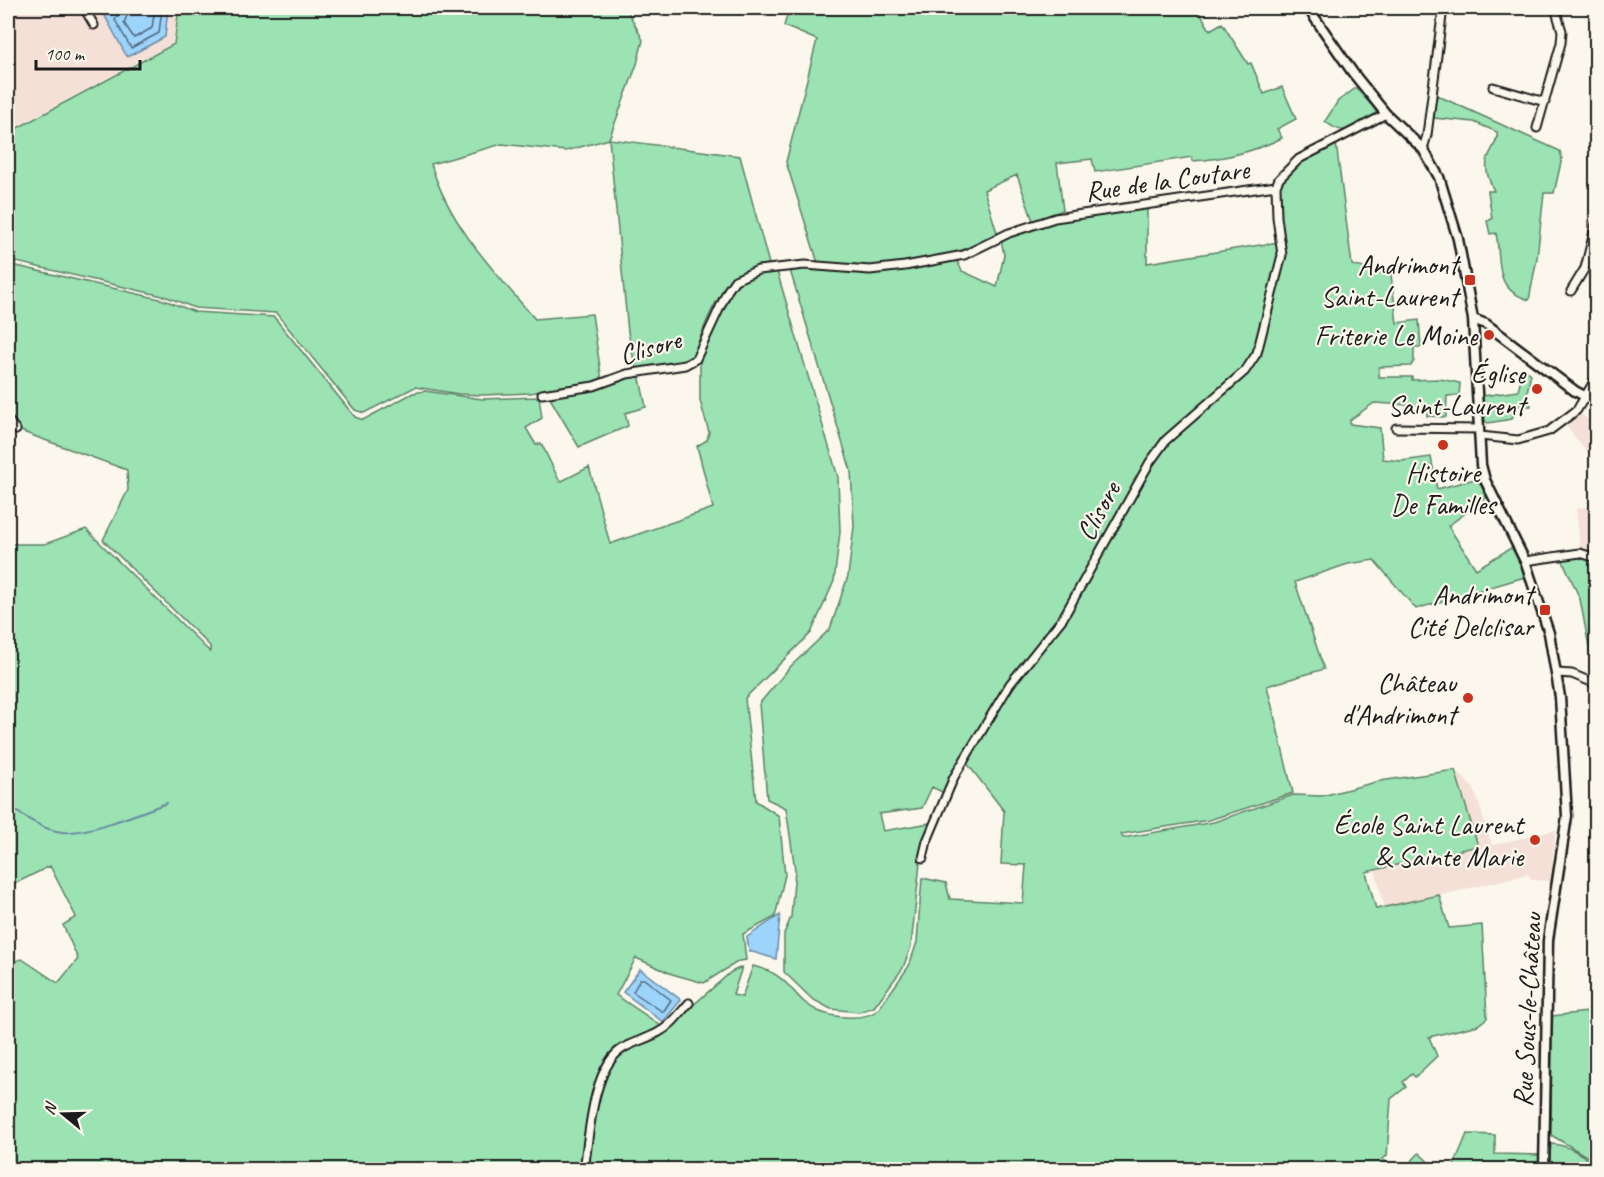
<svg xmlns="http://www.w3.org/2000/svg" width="1604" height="1177" font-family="Caveat,sans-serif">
<rect width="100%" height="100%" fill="#fbf7ec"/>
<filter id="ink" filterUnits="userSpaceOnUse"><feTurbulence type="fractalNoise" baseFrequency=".0167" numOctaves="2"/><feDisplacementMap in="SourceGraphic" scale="12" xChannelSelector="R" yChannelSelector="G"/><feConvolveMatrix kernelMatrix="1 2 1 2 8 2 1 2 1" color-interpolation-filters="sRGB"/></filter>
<g filter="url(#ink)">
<path fill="#f5e0d7" d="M8,8H178L173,43L8,131Z
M1579,412L1596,427V464L1565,424Z
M1596,505V553L1580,547L1576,509Z
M1460,774L1474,789L1492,845L1556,830L1550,881L1532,880L1528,874L1385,909L1375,870L1471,848L1449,776Z"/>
<path fill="#9be3b2" stroke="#5c8067" stroke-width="1.5" d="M179,8H626L643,40L637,64L609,139L740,156L769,264C717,275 710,316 691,360L671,367L636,370L628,332L609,139L566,151L502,144L431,164C449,225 495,272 535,319L592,314L602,381L530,393L483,395L459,394L415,387L364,413L355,410L276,313L195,308L167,297L8,260V133L174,44Z
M789,8H1197L1210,30L1222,23L1248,64L1251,63L1264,94L1282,87L1296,119L1277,129L1282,138C1253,152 1225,159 1193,161L1192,157L1095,172L1092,159L1057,163L1063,210L1033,221L1017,175L984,190L998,236C939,263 882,272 818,263L786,162L817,40L784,26Z
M1356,88L1376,110L1375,116C1353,127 1345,139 1325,121L1338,101Z
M1436,95L1560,151L1562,158L1554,193H1544L1537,258L1529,300C1493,289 1502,265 1496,233L1490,234L1487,221L1492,219L1488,191H1494C1490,182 1485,172 1487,161C1489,151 1499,142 1497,132L1474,122L1434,118Z
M1336,143L1352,265L1391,275L1397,323L1419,320L1421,347H1414V361L1411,366L1379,367V377H1412V380L1440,379L1460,383L1459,395L1447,396L1446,417L1427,416V406L1374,403L1350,420V424L1380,428L1383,459L1401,461L1431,457L1437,489L1479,478L1486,498L1448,526L1476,569L1514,546L1525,577L1416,609L1374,560L1348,564L1295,582L1324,669L1267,686L1293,793L1209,820L1121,834L1123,838L1214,822L1293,795L1322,796L1380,781L1455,770L1478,846L1366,872L1376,909L1439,895L1449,928L1482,925L1487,1018L1478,1025L1429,1037L1437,1056L1415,1077L1412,1074L1403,1082L1406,1087L1391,1099L1387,1156L1382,1159L1391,1165L1409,1164L1419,1153L1436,1169H8V963L22,959L58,983L78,959L63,925L76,917L50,866L8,887V544H45L86,529L210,652V646L103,540L128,490L127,470L23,432L8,419V264L164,300L195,312L274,317L355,417L363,420L413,393L425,391L482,399L539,397L542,418L526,428L536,445L541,443L560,482L589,467L610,544L713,508L697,446L707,440L709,432L700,401V357L721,307L737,282L776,268L838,477L840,532L834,581L811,633L745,698L756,801L779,816L785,875L775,917L743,934L746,960L739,961L704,983L672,974L636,958L616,995L666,1029L731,972L742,967L733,995L742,997L753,966C793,975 790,998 818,1011C834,1018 864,1021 878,1010L909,966L917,942L922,878L946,883L950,899L1023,903L1026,865L1001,864L1004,811L966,762L1014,683L1061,624L1091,577L1144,475L1162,449L1244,375L1258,358L1285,259L1278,191C1285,164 1312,154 1336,143Z
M1147,208V263L1279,242L1277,268L1250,362L1229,383L1174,428L1145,467L1085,576L1057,621L1009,681L985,724L956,767L944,793L932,787L922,808L879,814L883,831L930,823L921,854L911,946L903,968L874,1007L859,1012L831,1009L812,999L784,972V934L791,917L795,870L786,808L767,799L759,704L791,666L830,629L848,576L854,526L851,471L789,267L876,272L956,259L962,271L997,287L1004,255L1001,239L1064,218Z
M1523,368L1531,374L1527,392L1531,406H1516L1512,419L1488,423L1485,421L1483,396L1518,391Z
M639,374L646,407L625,413L628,426L579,447L548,395Z
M1585,557L1594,561L1596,559V657L1590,652L1580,599L1562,559Z
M1596,1011V1162L1551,1135L1552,1016Z
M1467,1134L1495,1135V1154L1541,1155V1169L1452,1170Z
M1551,1144C1566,1144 1588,1156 1596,1169H1549Z"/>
<path fill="#9dd4fc" stroke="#698aa2" stroke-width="1.5" d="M121,8H168L165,37L127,57L105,16Z
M780,915L776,959L749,951L747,937Z
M640,969L681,1000L663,1022L623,992Z"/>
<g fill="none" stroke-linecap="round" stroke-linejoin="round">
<path stroke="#506676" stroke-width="1.5" d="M122,8L115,20L131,48L159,33L162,8
M130,8L124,23L134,38L152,28L155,8
M640,979H644L671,1000L663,1012L633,992Z"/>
<path stroke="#698aa2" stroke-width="2" d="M8,805C23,816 42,830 62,832C87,835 142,812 167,803"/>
<g stroke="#1c1c1c" stroke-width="11">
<path id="minor" d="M84,8L94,25
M1493,87L1545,102
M1537,128L1561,43L1562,31L1555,8
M1423,149L1427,135L1443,8
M1571,291L1585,268L1596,224
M542,394L594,386L627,374L685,365L696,359L728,290L735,280L758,270L805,265L870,270L905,266L964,255L1009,233L1055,218L1276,186
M8,420L16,430
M1396,428L1479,429
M1480,436L1518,440L1549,431L1577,410L1596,378
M1525,561L1580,553L1596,558
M1557,673L1572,674L1596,684
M923,858L927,841L954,777L1010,684L1063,618L1150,462L1166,440L1245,371L1257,353L1282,255L1277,217L1276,186L1279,179L1299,159L1386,114
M584,1170C589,1138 592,1068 622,1049C633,1042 647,1039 659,1032C671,1026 680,1013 689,1003"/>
</g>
<g stroke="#1c1c1c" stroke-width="13">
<path id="tertiary" d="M1308,8L1353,73L1386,114L1423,149L1439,177L1458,239L1473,319L1481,465L1485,480L1525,561L1549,633L1560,697L1567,816L1548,940L1544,1170
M1473,319L1486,324L1575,391L1596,402"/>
</g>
<use href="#minor" stroke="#fbf7ec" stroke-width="7"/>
<use href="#tertiary" stroke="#fbf7ec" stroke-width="8"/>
</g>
</g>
<g fill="#c8321e" stroke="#fbf7ec" stroke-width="2">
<rect x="1464" y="274" width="12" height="12" rx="3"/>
<circle cx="1489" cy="335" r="6"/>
<circle cx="1537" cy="389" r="6"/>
<circle cx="1443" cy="445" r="6"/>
<rect x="1539" y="604" width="12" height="12" rx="3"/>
<circle cx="1468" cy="698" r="6"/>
<circle cx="1535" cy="840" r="6"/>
</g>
<g text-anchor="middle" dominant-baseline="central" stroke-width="4.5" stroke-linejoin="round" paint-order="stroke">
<g font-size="28" fill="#1c1c1c" stroke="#fbf7ec">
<text transform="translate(1167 180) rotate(-8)">Rue de la Coutare</text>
<text transform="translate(650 347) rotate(-16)">Clisore</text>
<text transform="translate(1098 511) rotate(-62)">Clisore</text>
<text transform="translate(1527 1010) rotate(-87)">Rue Sous-le-Château</text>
</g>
<g font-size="28" fill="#1c1c1c" stroke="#fbf7ec" text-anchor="end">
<text x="1458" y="264">Andrimont<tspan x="1458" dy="32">Saint-Laurent</tspan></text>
<text x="1477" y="335">Friterie Le Moine</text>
<text x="1525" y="373">Église<tspan x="1525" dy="32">Saint-Laurent</tspan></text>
<text x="1443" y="472" text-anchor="middle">Histoire<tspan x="1443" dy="32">De Familles</tspan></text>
<text x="1533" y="594">Andrimont<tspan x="1533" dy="32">Cité Delclisar</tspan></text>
<text x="1456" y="682">Château<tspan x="1456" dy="32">d'Andrimont</tspan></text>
<text x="1523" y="824">École Saint Laurent<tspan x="1523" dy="32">&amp; Sainte Marie</tspan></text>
</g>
</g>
<rect width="1604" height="1177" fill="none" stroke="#fbf7ec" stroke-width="30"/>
<rect x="15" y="15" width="1574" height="1147" fill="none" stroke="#1c1c1c" stroke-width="2" filter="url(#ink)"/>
<g transform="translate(63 1114) rotate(289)" stroke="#fbf7ec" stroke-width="4.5" paint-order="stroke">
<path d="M0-4.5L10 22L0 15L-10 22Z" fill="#1c1c1c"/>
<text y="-9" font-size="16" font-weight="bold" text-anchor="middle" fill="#1c1c1c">N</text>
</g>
<path d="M36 60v9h104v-9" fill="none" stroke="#1c1c1c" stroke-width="3"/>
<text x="45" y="60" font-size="18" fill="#1c1c1c" stroke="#fbf7ec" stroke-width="4.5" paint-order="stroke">100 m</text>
</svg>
